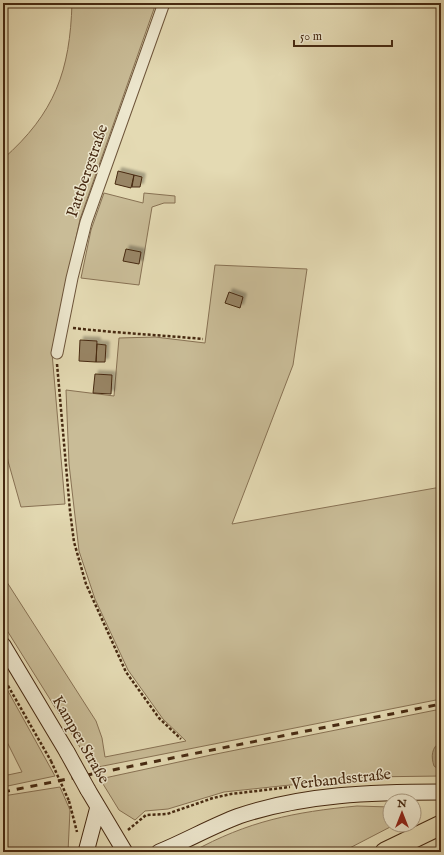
<svg xmlns="http://www.w3.org/2000/svg" width="444" height="855" font-family="'IM FELL English',serif">
<defs>
<filter id="shadow"><feDropShadow dx="3.5" dy="-3.5" stdDeviation="1" flood-color="#0004"/></filter>
</defs>
<rect width="100%" height="100%" fill="#e4dab3"/>
<filter id="stains"><feTurbulence type="fractalNoise" baseFrequency=".005" numOctaves="4"/><feColorMatrix values="0 0 0 0 .2 0 0 0 0 .09 0 0 0 0 .02 0 0 0 .5 -.17"/></filter>
<radialGradient id="worn" r=".72"><stop offset=".6" stop-color="#630" stop-opacity="0"/><stop offset="1" stop-color="#630" stop-opacity=".3"/></radialGradient>
<path fill="#c9bc97" stroke="#887254" d="M72,3H156L80,219L52,353L65,504L21,507L8,461L3,431V159C55,113 70,71 72,3Z
M104,193L143,203L144,193L175,196V203H164L152,207L139,285L81,278L91,230Z
M215,265L307,269L293,365L232,524L441,487V699L93,768L3,624V576L96,721L102,738L105,757L186,741L163,719L128,670L95,599L79,551L69,464L66,390L114,396L119,338L155,337L205,343Z
M3,682L55,776L3,787V776L22,772L3,734Z
M441,709V776L366,777L224,792L168,809L145,811L135,820L119,810L100,779L211,755Z
M60,787L70,810L68,852H3V796Z
M357,806L390,807V825H394L342,852H192C248,821 294,812 357,806Z"/>
<path fill="#ae9e7c" stroke="#846f51" d="M441,742V771L434,766C431,757 431,747 441,742Z"/>
<path fill="#988565" stroke="#462911" filter="url(#shadow)" d="M118,171L134,175L131,188L115,184Z
M134,175L142,177L140,187H132Z
M126,249L141,252L139,264L123,261Z
M229,292L243,297L240,308L225,303Z
M80,340L97,341L96,362L79,361Z
M97,344L106,345L105,362H96Z
M95,374L112,375L111,394L93,393Z"/>
<g fill="none" stroke-linecap="round" stroke-linejoin="round">
<g stroke="#6e553a" stroke-width="13">
<path id="street" d="M57,353L72,278L86,222L164,3"/>
</g>
<g stroke="#462911" stroke-width="17">
<path id="secondary" d="M3,645L67,752
M88,790L125,852
M86,852L98,807
M159,852C186,841 212,826 239,816C304,794 373,792 441,792"/>
</g>
<g stroke="#462911" stroke-width="21">
<path id="highway" d="M385,852L441,825"/>
</g>
<path stroke="#462911" stroke-width="2.5" stroke-dasharray="3 2" stroke-linecap="butt" d="M73,328C116,333 159,335 203,339
M57,364L70,511L74,542L86,584L126,672L159,718L181,739
M3,677L51,761
M69,801L77,832
M128,830L146,815L167,814L213,798L231,794L290,787"/>
<use href="#street" stroke="#ede7ce" stroke-width="11"/>
<use href="#secondary" stroke="#ede7ce" stroke-width="15"/>
<use href="#highway" stroke="#e4dab3" stroke-width="19"/>
<path stroke="#462911" stroke-width="3" stroke-dasharray="7 7" stroke-linecap="butt" d="M3,792L441,704"/>
<g stroke="#462911" stroke-width="17" stroke-linecap="butt">
<path id="secondary-bridge" d="M67,752L88,790"/>
</g>
<path stroke="#462911" stroke-width="2.5" stroke-dasharray="3 2" stroke-linecap="butt" d="M51,761L69,801"/>
<use href="#secondary-bridge" stroke="#ede7ce" stroke-width="15"/>
</g>
<g text-anchor="middle" dominant-baseline="central" stroke-width="3" stroke-linejoin="round" paint-order="stroke">
<g font-size="16" fill="#462911" stroke="#ede7ce">
<text transform="translate(88 171) rotate(-71)">Pattbergstraße</text>
<text transform="translate(80 740) rotate(60)">Kamper Straße</text>
<text transform="translate(341 780) rotate(-6)">Verbandsstraße</text>
</g>
</g>
<rect width="444" height="855" fill="none" stroke="#e4dab3" stroke-width="16"/>
<rect x="4" y="4" width="436" height="847" fill="none" stroke="#462911" stroke-width="2"/>
<rect x="8" y="8" width="428" height="839" fill="none" stroke="#462911"/>
<g transform="translate(402 813)"><circle r="19" fill="#ede7ce" stroke="#aa9b82"/>
<path d="M0-3L7 15L0 10L-7 15Z" fill="#8f2418"/>
<text y="-6" font-size="11" font-weight="bold" text-anchor="middle" fill="#462911">N</text>
</g>
<path d="M294 40v6h98v-6" fill="none" stroke="#462911" stroke-width="2"/>
<text x="300" y="40" font-size="12" fill="#462911" stroke="#ede7ce" stroke-width="3" paint-order="stroke">50 m</text>
<rect width="100%" height="100%" filter="url(#stains)"/>
<rect width="100%" height="100%" fill="url(#worn)"/>
</svg>
